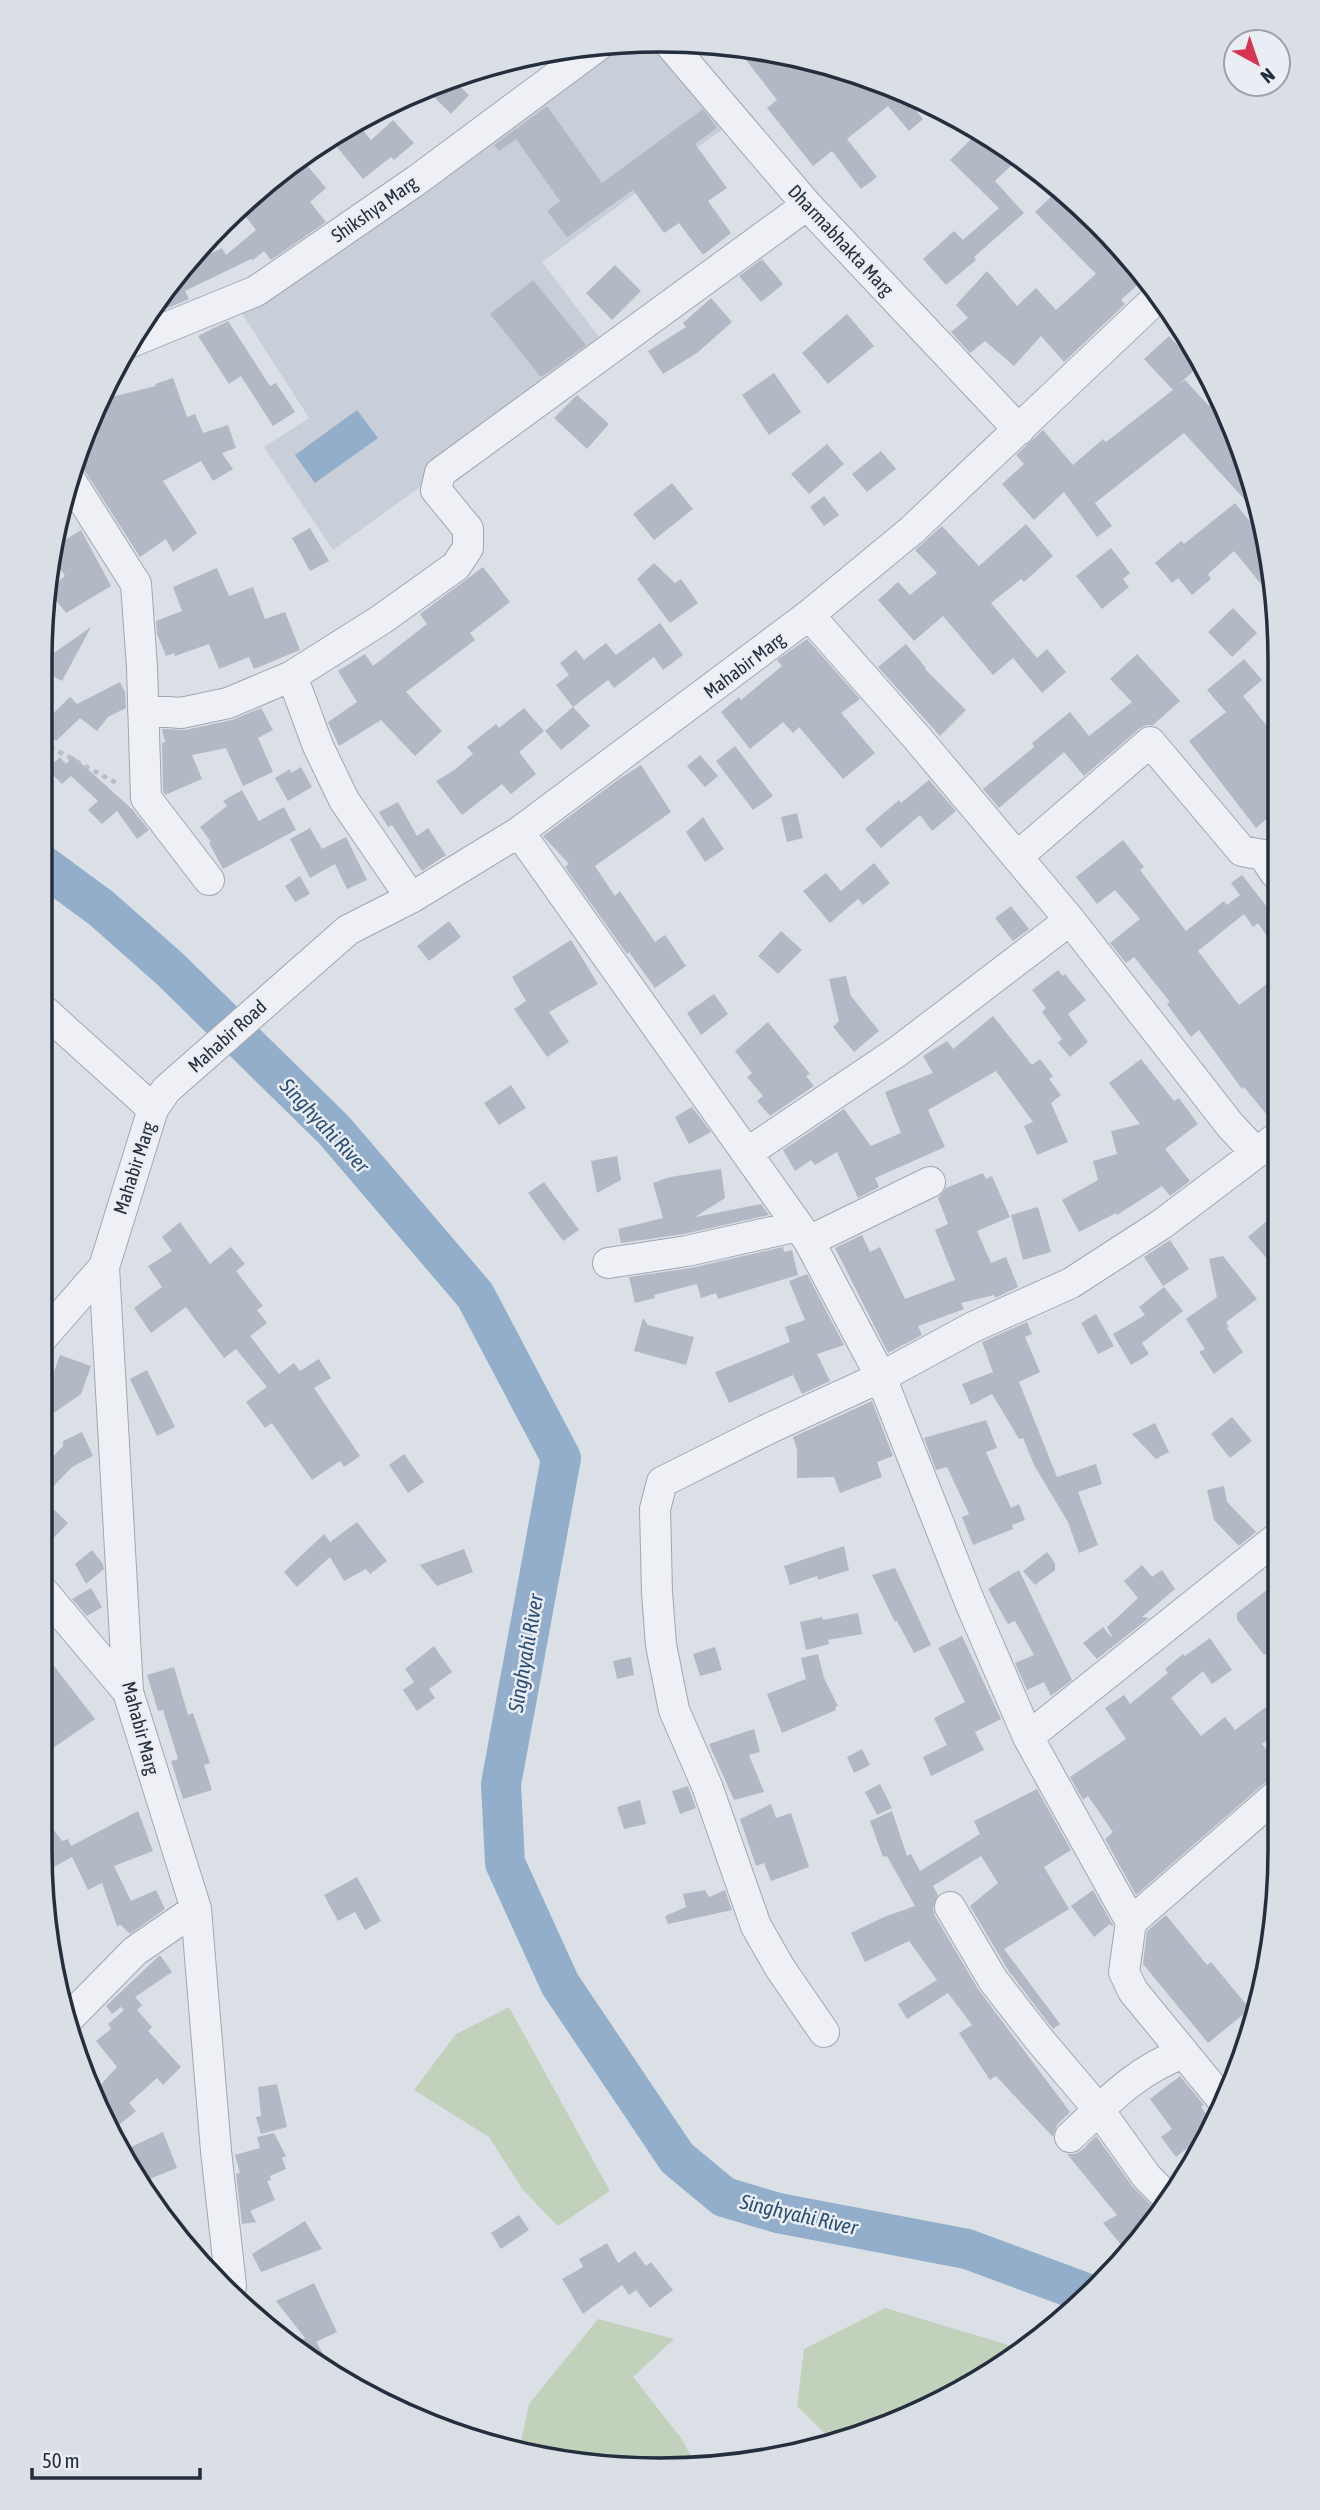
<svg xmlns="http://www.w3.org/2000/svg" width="1320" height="2510" font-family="'Asap Condensed',sans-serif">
<rect width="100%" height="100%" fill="#dbe0e7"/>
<path fill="#c9cfd9" d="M669,43L735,120L542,262L609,350L333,550L264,447L309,418L234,301L599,45Z"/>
<path fill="#c1d1bb" d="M509,2007L610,2191L558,2226L523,2190L489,2137L414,2090L456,2034Z
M885,2308L1018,2348L898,2422L829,2438L797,2406L804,2349Z
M598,2319L674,2339L633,2377L681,2438L698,2468L519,2451L529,2404Z"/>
<path fill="#92aeca" d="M357,410L378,438L315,483L295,455Z"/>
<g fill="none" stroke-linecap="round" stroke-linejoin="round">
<path stroke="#92aeca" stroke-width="40" d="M41,864L101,908L170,969L334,1130L475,1295L561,1458L501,1784L505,1863L560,1984L677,2158L724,2197L778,2213L967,2249L1089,2294"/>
</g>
<path fill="#b2b9c4" d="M736,47L821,61L905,93L903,95L923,119L909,131L888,106L847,139L877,177L861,189L832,151L813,166L767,108L777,100Z
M451,78L469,95L451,114L431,94L444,81Z
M547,106L602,183L703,109L717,128L695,144L727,188L708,201L731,233L703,255L679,223L664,233L633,190L567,237L547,211L560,201L516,139L499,151L494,145Z
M393,120L414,143L394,160L391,157L363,179L333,142L357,123L371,140Z
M977,133L1017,160L995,181L1024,213L974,257L976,260L946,285L923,259L954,231L963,240L999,208L950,160Z
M306,164L326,188L310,202L326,222L271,260L264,251L253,260L251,259L185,291L189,299L151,315L150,312L169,282L184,266L222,248L226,255L256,230L243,213Z
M1065,192L1146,277L1121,300L1125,304L1064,362L1041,336L1014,366L985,341L970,353L951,332L968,318L956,305L987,271L1017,306L1036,288L1056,310L1096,274L1035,212L1053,195L1058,200Z
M762,259L783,284L761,302L739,276Z
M615,265L641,291L612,320L586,293Z
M533,280L586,345L543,376H540L490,314Z
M711,298L732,322L697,353L663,374L648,351L686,327L683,323Z
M847,314L874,346L828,384L802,353Z
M228,321L270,386L276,383L295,412L273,426L241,376L229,384L198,336Z
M1169,336L1198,367L1178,385L1185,380L1209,406L1218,398L1233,423L1225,432L1239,448L1256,512L1184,433L1095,503L1112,526L1097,537L1064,492L1034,520L1002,484L1024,464L1016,455L1043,430L1073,465L1103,439L1106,442L1173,390L1144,359Z
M774,373L801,412L769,435L742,395Z
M173,378L187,417L195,414L203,433L228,425L236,448L222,453L233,469L213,481L201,461L163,481L197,533L173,552L166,539L140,557L77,459L99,400L156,386L155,384Z
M577,395L609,424L587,449L554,418Z
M827,444L844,464L809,494L791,474Z
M881,451L896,469L867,492L852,474Z
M672,483L693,509L654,540L633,514Z
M824,496L839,515L824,526L810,507Z
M1235,503L1264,539L1274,579V600L1234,551L1208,574L1211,579L1192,595L1178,578L1172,583L1155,563L1181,541L1184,544Z
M1026,524L1053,556L1024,582L1021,579L991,603L1037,658L1047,649L1066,672L1042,693L1013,658L993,675L943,616L914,641L878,600L898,582L910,595L937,573L915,550L942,526L979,566Z
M310,528L329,561L310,571L292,538Z
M81,530L111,586L66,613L48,590L65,576L52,557L54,547Z
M1111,548L1130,573L1123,579L1129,587L1102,609L1076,576Z
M654,563L675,583L681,579L698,603L670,623L637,579Z
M483,567L510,602L470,633L475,640L406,692L442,731L415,756L381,720L339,746L328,722L357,702L338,671L365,654L373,666L427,624L420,614Z
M217,568L229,596L253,587L265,619L285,612L300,650L254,669L249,657L219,669L209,644L175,656L174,653L166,656L157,634L156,621L182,611L173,587Z
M1233,608L1257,633L1232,657L1208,632Z
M660,623L683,655L663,670L654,657L614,688L608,680L573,707L556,685L569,675L560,663L576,650L584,660L606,643L616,655Z
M91,627L62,681L42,670V650L51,655Z
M807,639L860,699L841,713L875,753L843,779L799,727L793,733L783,722L750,749L721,712L739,697L741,700L782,666L777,660Z
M906,644L926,668L925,669L966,710L940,736L878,667Z
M1137,654L1180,701L1153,725H1146L1139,729L1084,776L1064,752L999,808L983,789L1034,747L1032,743L1070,712L1089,736L1132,702L1110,679Z
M1244,659L1262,680L1243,696L1275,736V812L1256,828L1189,741L1226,712L1207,690Z
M120,682L125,692L126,708L108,717L97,731L80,718L56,741L41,725L70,697L77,704Z
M573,707L590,726L561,750L545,731Z
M261,708L273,730L258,738L273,772L243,786L226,748L192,755L202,779L165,795L163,790L162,743L165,742L162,729L185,730L232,720Z
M524,708L544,731L519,752L536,774L511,794L502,784L462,815L436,781L453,771L473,754L467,747L496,724L499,728Z
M735,746L773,796L753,810L716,761Z
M700,755L718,776L705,787L687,766Z
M73,756L132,809L149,830L137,839L117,811L102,824L88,810L98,801L71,776L62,784L47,769L60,757L66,764Z
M641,765L671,812L595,866L615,896L620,891L655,942L665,935L686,966L655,988L629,952L627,954L565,867L569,864L543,836L619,779Z
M301,767L312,787L288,801L275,778L290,769L291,773Z
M929,780L956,811L932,831L920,815L881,848L865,829L899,800L901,803Z
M242,790L259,821L284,807L296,830L223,869L209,843L211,842L200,827L227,806L223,801Z
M398,802L417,836L428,828L446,855L422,871L392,825L388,827L379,812Z
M797,813L803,838L787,842L781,817Z
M703,817L724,849L705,862L686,832Z
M310,828L322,849L346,837L367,880L347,889L335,864L310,878L290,839Z
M1123,840L1144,867L1140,870L1186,931L1224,901L1227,905L1240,895L1231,883L1242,875L1275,917L1276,949L1258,923L1253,927L1244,914L1198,951L1239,1005L1276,977V1121H1272L1244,1087L1242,1089L1199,1030L1191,1037L1167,1004L1170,1002L1134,957L1126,963L1110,943L1140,919L1115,890L1097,904L1076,877Z
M874,863L890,883L863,905L858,899L830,923L803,891L826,873L841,891Z
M300,876L310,894L295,902L285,886Z
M1011,906L1029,929L1013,941L995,918Z
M449,921L461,937L429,961L417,946Z
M781,931L802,950L778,974L758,956Z
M571,940L598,984L549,1012L569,1042L547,1057L514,1009L526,1001L512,977Z
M1058,970L1063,976L1065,974L1086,1000L1068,1014L1088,1042L1070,1057L1058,1043L1062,1039L1042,1012L1046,1008L1032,990Z
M846,976L851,996L879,1031L854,1052L833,1027L839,1021L829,979Z
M714,994L728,1014L701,1035L687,1013Z
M993,1016L1032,1065L1040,1059L1053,1076L1049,1079L1061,1095L1051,1103L1068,1142L1037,1155L1024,1126L1033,1122L996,1071L928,1110L945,1147L875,1178L879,1187L858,1198L837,1152L815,1165L811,1160L795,1171L783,1150L844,1109L871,1146L901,1133L885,1092L933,1073L923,1056L947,1041L953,1049Z
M768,1022L810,1074L806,1076L814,1086L770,1116L757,1101L763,1096L747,1077L752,1073L735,1051Z
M1141,1059L1174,1101L1179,1098L1198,1124L1165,1149L1190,1181L1170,1196L1162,1186L1117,1215L1116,1213L1079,1232L1062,1200L1098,1180L1093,1161L1117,1154L1111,1131L1140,1124L1109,1083Z
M511,1085L526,1108L499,1125L484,1103Z
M692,1107L711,1132L689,1144L675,1117Z
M617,1156L621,1180L597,1193L591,1161Z
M721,1169L725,1198L695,1217L761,1204L769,1215L684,1234L621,1243L618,1229L663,1218L653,1183L670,1177Z
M983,1173L986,1179L992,1176L1010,1217L977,1231L991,1263L1006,1257L1018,1287L995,1298L994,1295L961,1303L964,1309L918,1326L922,1335L888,1353L835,1248L862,1235L870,1252L880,1247L905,1299L955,1280L935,1230L948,1224L938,1198L946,1188Z
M544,1182L579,1230L563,1241L528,1193Z
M1038,1207L1051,1252L1023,1260L1011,1215Z
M1276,1213L1277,1270L1248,1237Z
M180,1222L210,1264L231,1247L245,1264L236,1271L263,1306L257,1310L267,1323L250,1336L279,1374L294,1363L300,1371L319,1359L331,1378L314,1388L360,1456L344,1467L340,1461L312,1480L272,1423L265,1428L246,1402L267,1387L236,1349L224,1358L186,1307L151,1333L134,1308L162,1287L148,1266L172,1251L162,1237Z
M1170,1240L1189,1269L1163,1286L1144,1257Z
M783,1247L784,1252L792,1250L798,1275L718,1299L716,1293L701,1298L697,1284L654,1295L655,1298L635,1303L629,1277L691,1268Z
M1223,1256L1257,1299L1226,1322L1229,1327L1227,1328L1243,1352L1214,1374L1199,1352L1205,1349L1186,1319L1217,1297L1209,1259Z
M807,1274L844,1345L817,1354L830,1381L802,1394L793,1375L729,1403L715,1372L790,1342L785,1327L805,1320L789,1281Z
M1164,1287L1183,1311L1142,1343L1149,1354L1131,1365L1113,1334L1145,1315L1139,1307Z
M1096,1314L1114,1346L1098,1354L1081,1323Z
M643,1318L648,1325L694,1337L686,1365L634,1351Z
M1027,1322L1032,1334L1025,1337L1040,1372L1019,1382L1057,1477L1096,1464L1102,1484L1078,1492L1098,1545L1079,1553L1068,1522L1034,1465L1023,1438L1019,1439L992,1394L971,1405L962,1384L993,1372L982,1342Z
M60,1355L91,1366L81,1394L41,1422V1393L48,1388Z
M147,1370L175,1427L157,1436L130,1379Z
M872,1401L893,1456L877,1462L882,1477L840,1493L834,1477L797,1478V1450L793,1437Z
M1232,1417L1252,1441L1230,1458L1211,1434Z
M986,1420L997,1448L986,1452L1011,1508L1019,1504L1025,1520L1012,1525L1013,1529L973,1545L962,1517L969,1514L947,1467L936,1470L924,1438Z
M1155,1423L1169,1452L1156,1459L1132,1434Z
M82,1432L93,1456L72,1467L42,1498L68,1523L41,1551V1469L63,1446V1441Z
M404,1454L424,1482L408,1493L389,1465Z
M1224,1486L1227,1502L1256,1532L1239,1546L1214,1520L1207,1490Z
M357,1522L387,1561L370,1574L366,1569L344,1581L330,1557L297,1587L284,1572L324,1534L330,1542Z
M844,1546L849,1570L818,1580L817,1576L790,1585L784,1566Z
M464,1549L473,1572L437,1586L420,1565Z
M92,1550L103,1564L104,1569L86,1584L75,1564Z
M1047,1552L1055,1563V1570L1035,1585L1023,1571Z
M1142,1565L1152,1577L1162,1570L1175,1589L1142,1617L1149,1618L1097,1659L1083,1643L1103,1627L1111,1637L1112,1636L1107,1627L1138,1598L1124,1581Z
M895,1568L931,1645L914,1653L897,1621L895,1622L872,1575Z
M1019,1570L1072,1680L1051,1696L1044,1682L1027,1690L1015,1663L1034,1655L1015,1621L1008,1624L988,1589Z
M1277,1582L1278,1644L1264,1655L1237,1620V1613Z
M91,1588L102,1607L87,1616L72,1599Z
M858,1613L862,1634L828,1640L829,1644L806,1650L800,1622L822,1617L823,1620Z
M962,1636L1001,1719L975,1732L984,1750L931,1776L923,1757L947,1745L934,1718L965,1702L938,1648Z
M1210,1638L1232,1670L1212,1684L1203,1671L1171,1698L1201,1736L1225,1717L1235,1730L1266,1707L1278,1723V1731L1262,1744L1278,1764V1777L1267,1781L1136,1895L1105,1839L1113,1832L1088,1796L1083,1800L1070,1777L1126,1739L1105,1708L1124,1695L1130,1704L1168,1673L1165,1669L1183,1654L1185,1656Z
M434,1646L452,1672L429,1689L435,1698L417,1711L403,1690L414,1682L405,1669Z
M715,1647L722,1670L700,1676L693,1654Z
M40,1648L95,1719L40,1757V1738L52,1728L40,1712Z
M818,1654L824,1678L838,1706L835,1707L836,1710L782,1733L767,1694L806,1679L801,1658Z
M631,1657L634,1675L617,1679L613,1661Z
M174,1667L188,1715L193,1713L210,1763L204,1765L212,1790L183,1799L171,1761L178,1759L163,1710L158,1711L147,1675Z
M754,1729L760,1752L749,1755L764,1792L734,1800L709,1744Z
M862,1749L870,1765L854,1773L847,1757Z
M880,1784L892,1808L877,1815L865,1792Z
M688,1786L696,1808L680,1814L672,1791Z
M1037,1789L1071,1850L1044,1867L1069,1909L1004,1949L1060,2024L1053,2029L1008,1970L970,1906L998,1883L981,1856L933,1886L938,1895L933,1908L935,1916L978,1989L1070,2112L1057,2125L1053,2137L996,2076L990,2080L959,2033L972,2025L948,1993L907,2019L898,2004L937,1980L909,1941L865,1962L851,1933L884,1917L915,1906L887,1856L883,1857L870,1821L892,1811L907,1856L911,1854L920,1871L980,1834L974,1821Z
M640,1800L646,1824L624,1829L617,1807Z
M771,1804L776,1818L791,1813L809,1867L771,1881L764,1863L756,1866L740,1819Z
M40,1811L62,1841L68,1839L71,1846L138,1811L153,1851L114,1866L131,1901L156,1890L165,1909L130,1934L121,1925L117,1926L102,1883L88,1890L72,1857L52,1868L40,1845Z
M357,1877L381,1921L365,1930L355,1912L338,1921L324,1895Z
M705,1890L709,1897L725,1890L732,1910L668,1924L665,1916L686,1907L683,1894Z
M1093,1890L1113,1925V1927L1110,1924L1094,1937L1071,1906Z
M1166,1915L1207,1965L1211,1962L1250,2009L1208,2043L1143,1964L1147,1931Z
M160,1955L172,1972L135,1997L142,2005L137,2010L152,2027L148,2031L181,2067L163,2085L157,2078L129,2103L136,2111L115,2128L95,2091L117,2067L96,2041L111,2029L108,2024L124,2010L121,2007L112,2014L106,2006Z
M1180,2076L1204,2105L1201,2107L1215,2126L1176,2157L1161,2137L1172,2129L1150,2099Z
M277,2084L287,2127L261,2134L256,2117L261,2116L258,2087Z
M163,2132L177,2168L144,2181L127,2149Z
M274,2133L286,2156L282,2158L286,2169L270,2176L271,2180L267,2181L275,2200L250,2211L256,2222L242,2224L236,2174L240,2173L235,2155L260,2148L257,2137Z
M1096,2136L1133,2187L1160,2214L1151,2228L1128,2253L1103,2223L1117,2215L1067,2154H1075L1082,2150Z
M519,2215L529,2230L501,2249L491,2233Z
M305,2221L322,2249L261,2272L252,2254Z
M607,2243L618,2263L635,2251L646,2266L651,2262L673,2290L650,2308L636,2290L629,2295L622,2285L583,2314L562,2279L583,2267L579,2259Z
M314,2283L337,2332L316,2342L336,2375L316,2366L295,2346L305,2338L276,2301Z"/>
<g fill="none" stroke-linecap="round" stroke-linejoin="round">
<g stroke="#a0a7b1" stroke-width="32">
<path id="minor" d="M669,43L807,205L1019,430
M131,342L256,291L417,180L599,45
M69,478L136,584L142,667L146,798L209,880
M809,615L918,739L1070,920L1230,1125L1256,1153
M292,676L318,746L344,800L411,898
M143,710L181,713L228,703L292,676L382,619L456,566L468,548V529L436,490L440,473L807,205
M519,832L809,1241L881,1377L969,1600L1028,1737L1131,1922L1124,1972L1133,1991L1224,2102
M1017,857L1150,742L1242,851L1263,855L1275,873
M41,1008L153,1109
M747,1153L897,1052L1070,920
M809,1241L930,1182
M608,1263L687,1251L798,1226
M41,1339L104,1267
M41,1589L128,1692
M1028,1737L1277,1538
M950,1907L993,1980L1038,2038L1099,2110L1147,2177L1169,2199
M1131,1922L1278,1794
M68,2019L135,1951L196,1909
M824,2032L780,1968L756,1926L707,1786L674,1710L661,1645L657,1592L655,1509L662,1482L766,1430L881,1377L973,1327L1071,1283L1162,1224L1276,1138
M1070,2137C1105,2104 1137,2069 1184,2053
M231,2286L216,2151L196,1909L128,1692L104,1267L153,1109L166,1090L348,930L411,898L519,832L809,615L912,530L1159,296"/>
</g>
<path stroke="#b9bec5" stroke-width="4.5" stroke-dasharray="5 5" stroke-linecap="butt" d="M41,742L120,785"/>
<use href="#minor" stroke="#eef0f5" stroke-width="30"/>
</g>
<g text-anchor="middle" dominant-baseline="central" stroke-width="5" stroke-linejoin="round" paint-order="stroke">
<g font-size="19" fill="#242e3d" stroke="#eaeef4">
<text transform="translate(374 209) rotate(-35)">Shikshya Marg</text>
<text transform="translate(841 240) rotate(47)">Dharmabhakta Marg</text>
<text transform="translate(744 665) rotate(-37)">Mahabir Marg</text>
<text transform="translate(227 1036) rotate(-42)">Mahabir Road</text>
<text transform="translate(134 1168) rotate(-72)">Mahabir Marg</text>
<text transform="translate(141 1728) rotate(75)">Mahabir Marg</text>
</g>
<g font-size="21" font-style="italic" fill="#2c4d74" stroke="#eaeef4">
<text transform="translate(325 1125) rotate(47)">Singhyahi River</text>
<text transform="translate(525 1653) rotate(-80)">Singhyahi River</text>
<text transform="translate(799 2214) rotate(13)">Singhyahi River</text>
</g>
</g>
<path d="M0 0H1320V2510H0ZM660 52H660A608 608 0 0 1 1268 660V1850A608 608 0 0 1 660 2458H660A608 608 0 0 1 52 1850V660A608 608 0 0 1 660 52Z" fill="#dadfe5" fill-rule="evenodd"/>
<path fill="none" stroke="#242e3d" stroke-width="3.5" d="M660 52H660A608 608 0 0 1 1268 660V1850A608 608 0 0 1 660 2458H660A608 608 0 0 1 52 1850V660A608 608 0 0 1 660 52Z"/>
<g transform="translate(1257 63) rotate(140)"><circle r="33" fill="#eaeef4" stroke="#9ba1ab" stroke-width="2"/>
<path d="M0-5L12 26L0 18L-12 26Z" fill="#d7354f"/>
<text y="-10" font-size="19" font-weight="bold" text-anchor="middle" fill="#242e3d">N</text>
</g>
<path d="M32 2468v10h168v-10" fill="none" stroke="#242e3d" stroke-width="3.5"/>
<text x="42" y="2468" font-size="21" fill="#242e3d" stroke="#eaeef4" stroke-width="5" paint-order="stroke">50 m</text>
</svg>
